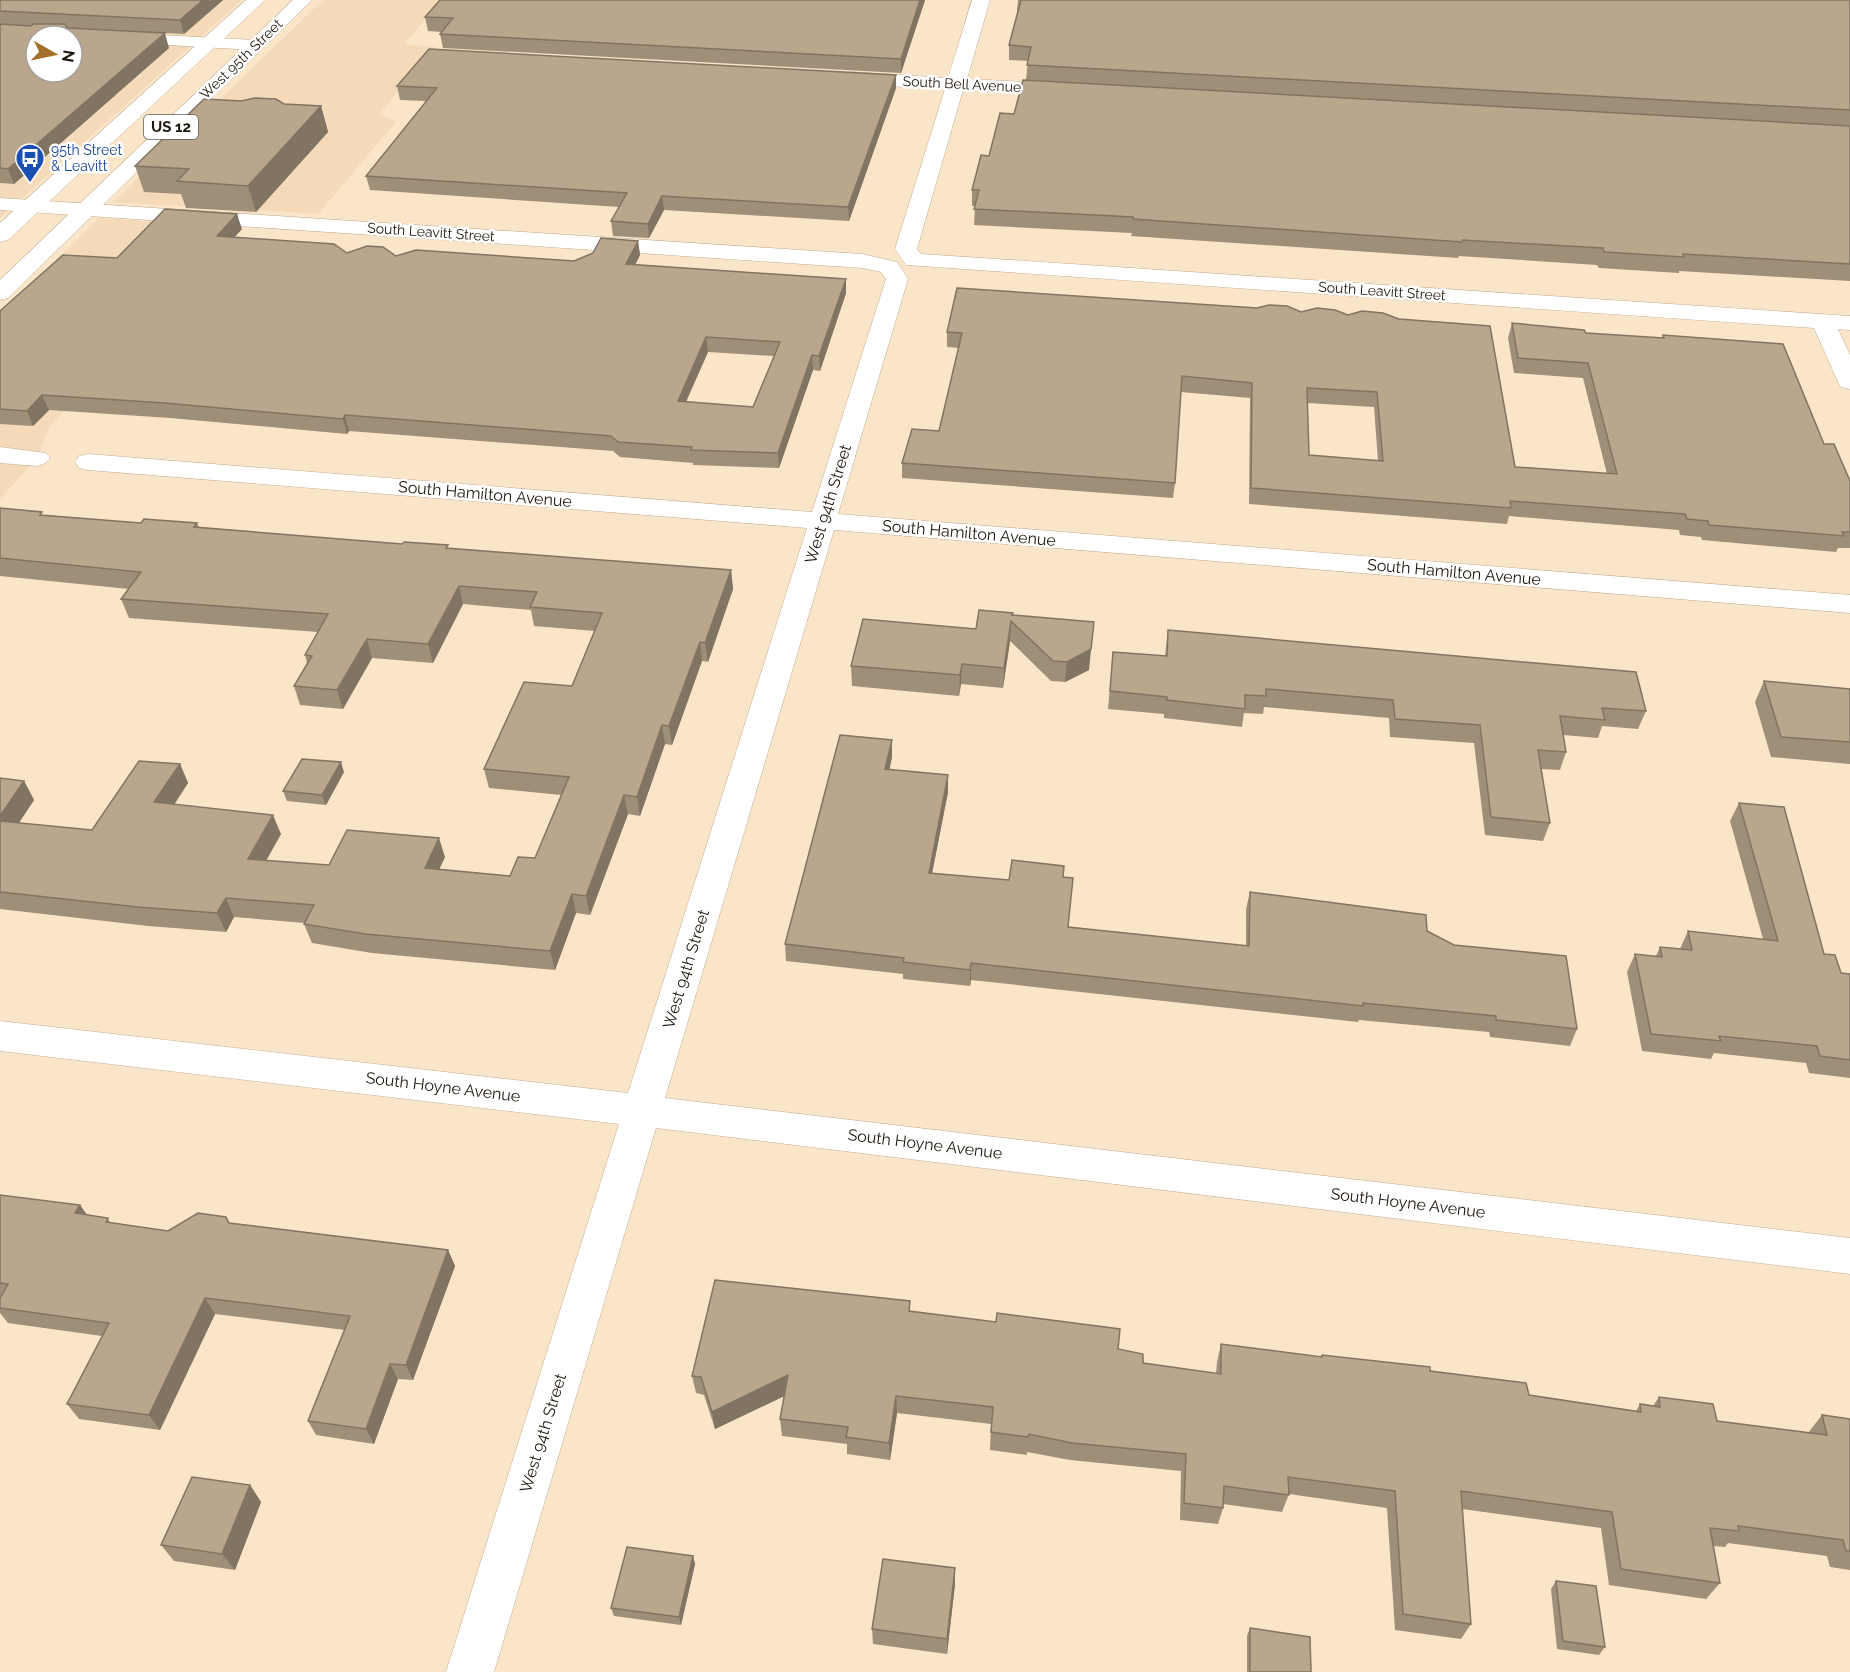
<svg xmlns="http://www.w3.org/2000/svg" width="1850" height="1672" font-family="Raleway,sans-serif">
<rect width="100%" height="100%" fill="#fae5c9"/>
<path fill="#f4dab8" d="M100,0H242L0,218V78L36,72H72V36H54Z
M323,0H443L404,44L436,47L379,114L396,122L318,214L113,202Z
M99,218L228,227L49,428L37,458L0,499V314Z"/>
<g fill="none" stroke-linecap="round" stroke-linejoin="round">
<g stroke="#bfab91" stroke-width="1">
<path id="street" d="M972,0H990L967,79L1066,84L1073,86L1075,90L1073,94L1066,96L963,90L917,249L921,254L1850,316V330L1838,329L1850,355V389L1841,387L1838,382L1814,328L906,265L895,249L945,89L851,84L844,82L842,78L844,74L851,72L948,78Z
M122,33L255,40L261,41L264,45L261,49L255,50L116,42L113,38L116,34Z
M0,198L862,254L897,262L908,279L838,514L1850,595V613L834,530L665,1098L1850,1238V1274L656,1128L494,1672H446L619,1124L0,1051V1021L628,1093L807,528L88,470L79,468L75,462L79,456L88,454L812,512L886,279L881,272L862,268L0,210Z
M0,447L46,453L50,458L46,463L37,466L0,463Z"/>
</g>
<g stroke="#bfab91" stroke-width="1">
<path id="primary" d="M246,0H265L8,240L0,242V223Z
M293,0H312L8,298L0,300V280Z"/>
</g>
<use href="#street" fill="#fff" fill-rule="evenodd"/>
<use href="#primary" fill="#fff" fill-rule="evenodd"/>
</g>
<path fill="#a08f78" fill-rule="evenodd" d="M0,0H223L184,34L67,28L169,48L14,184L0,183Z
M440,0H925L901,73L443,48L440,34L442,32L428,31L425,17Z
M1018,0H1850V126L1026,80L1028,61L1009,60V45L1018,11H1017Z
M397,86L896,88L849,221L664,210L649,238L613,236L611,221L619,207L370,190L366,176L426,101L400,100Z
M284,104L321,106L328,132L256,212L186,208L181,194L144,192L135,166Z
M1014,114L1850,126V281L1679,271V273L1599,268L1597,265L1459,256L1458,258L1131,236L1132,233L974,225L975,206H972V190L989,156Z
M242,229L234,237L347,253L396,256L574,261L638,241L640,255L635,265L846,279V293L820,371L813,370L779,468L693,465V463L620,457L613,451L349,431L347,434L170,418L49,410L33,426L0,424V311L117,258ZM708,352L774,356L753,407L686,402Z
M1257,308L1515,467L1607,474L1583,378L1514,373L1508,338L1512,323L1586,333L1662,338L1663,335L1824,444L1850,481V548H1838L1836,552L1702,540L1701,537L1680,535L1679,530L1509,516L1507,524L1249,504L1250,398L1181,392L1175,483L1173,498L902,478V463L939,431L959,348L947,347V332ZM1307,403L1374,407L1378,461L1309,455Z
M0,508L44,515L141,523H197L199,527L449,549L731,570L733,589L708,662L702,661L672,745L665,744L640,816L628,814L590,915L576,913L555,970L372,953L312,943L304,924L305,923L234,917L226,932L148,926L0,909V778L24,781L34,800L19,823L92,830L180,764L188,783L174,805L281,834L266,861L329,865L445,857L439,869L510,876L535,858L561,795L489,788L484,769L572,686L595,631L534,626L531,610L463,604L433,663L372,658L343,709L300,705L294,686L307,663L305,655L318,632L129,618L121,599L129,589L0,576Z
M1013,615L1089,670L1065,682L1051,681L1010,641L1003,688L961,684L959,696L852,686L851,666L976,629Z
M1168,630L1646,711L1638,729L1602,726L1598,738L1563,735L1566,752L1560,770L1541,769L1550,823L1543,841L1485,835L1474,743L1390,737L1389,718L1264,707L1263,714L1244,713L1242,727L1164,718V714L1108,709L1113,652L1165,656Z
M1764,681L1850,689V764L1771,757L1755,702Z
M892,740V757L889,770L948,792L932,873L1009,880L1063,877L1068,927L1246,946V909L1250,892L1427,931L1577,1029L1570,1046L1490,1037L1489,1032L1359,1020L1358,1022L971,980L970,986L903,979V974L786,961L785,944Z
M344,772L326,805L287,801L283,791Z
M1739,803L1824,954L1841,973L1850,974V1078L1809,1073L1806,1063L1714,1053L1711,1059L1642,1051L1627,972L1635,954L1656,956L1660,947L1680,949L1688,931L1763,939L1730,821Z
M0,1195L80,1205L87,1215L108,1218L110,1223L168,1231L229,1223L448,1250L455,1266L413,1380L398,1379L374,1444L316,1435L308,1421L345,1330L215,1314L160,1430L79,1419L67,1404L102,1336L8,1323L0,1313Z
M910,1301V1311L1118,1349L1143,1363L1216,1374L1217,1362L1221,1344L1321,1357L1322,1355L1430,1371L1529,1395L1636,1411L1640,1404L1653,1406L1659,1397L1717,1421L1808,1433L1822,1415L1850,1419V1570L1830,1567L1827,1556L1728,1543L1725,1547L1713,1546L1720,1583L1706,1599L1609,1585L1601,1528L1462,1509L1471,1624L1461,1639L1395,1630L1387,1508L1289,1494L1282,1512L1223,1504V1508L1218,1524L1180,1520L1181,1471L1070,1460L1027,1452V1455L990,1450L991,1424L897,1413L890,1460L847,1454V1444L782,1436L780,1419L784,1396L715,1429L704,1395L696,1393L692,1376Z
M250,1485L261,1502L235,1570L174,1561L161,1545Z
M693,1556L695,1564L681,1625L614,1616L611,1608Z
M955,1568V1584L947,1654L873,1644L872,1629Z
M1556,1581L1605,1647L1599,1655L1557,1649L1551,1589Z
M1250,1628L1311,1672H1247V1636Z"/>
<path fill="#827462" d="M203,0H223L184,34L180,20Z
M920,0H925L901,73V59Z
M165,33L169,48L14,184L8,169Z
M896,75V88L849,221L848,207Z
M321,106L328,132L256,212L248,186Z
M662,196L664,210L649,238L648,224Z
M237,214L242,229L222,251L217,236Z
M638,241L640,255L628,279L626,264Z
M846,279V293L820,371L819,356Z
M706,337L708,352L679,417L678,401Z
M812,355L813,370L779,468L778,453Z
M42,395L49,410L33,426L27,411Z
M345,415L349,431L347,434L343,419Z
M731,570L733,589L708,662L705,643Z
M459,586L463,604L433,663L428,644Z
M1011,621L1010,641L1003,688L1004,668Z
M1094,622L1089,670L1065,682L1067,662Z
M367,639L372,658L343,709L337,690Z
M700,642L702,661L672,745L669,726Z
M962,664L961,684L959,696L960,675Z
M662,725L665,744L640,816L637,797Z
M892,740V757L886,786L885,769Z
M341,762L344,772L326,805L322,795Z
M180,764L188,783L163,821L154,802Z
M948,775V792L929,889V873Z
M24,781L34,800L8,839L0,825V816Z
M624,795L628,814L590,915L586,896Z
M273,815L281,834L256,878L248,859Z
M439,838L445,857L431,887L425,868Z
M572,894L576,913L555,970L550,951Z
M226,898L234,917L226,932L217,913Z
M971,963V980L970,986V970Z
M80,1205L91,1221L75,1213Z
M448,1250L455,1266L413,1380L406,1365Z
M205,1298L215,1314L160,1430L149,1415Z
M390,1364L398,1379L374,1444L366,1429Z
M788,1375L791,1393L715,1429L712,1412Z
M896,1396L897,1413L890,1460L889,1443Z
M250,1485L261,1502L235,1570L222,1554Z
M693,1556L695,1564L681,1625L679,1617Z
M955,1568V1584L947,1654V1639Z"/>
<path fill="#baa68c" stroke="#827462" stroke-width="1.5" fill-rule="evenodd" d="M0,0H203L180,20L0,11Z
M440,0H920L901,59L440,34L453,18L425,17Z
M1021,0H1850V110L1027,65L1031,47L1009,45Z
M0,24L31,26L33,24H65L67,28L165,33L8,169L0,168ZM36,36H72V72H36Z
M429,49L896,75L848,207L662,196L648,224L611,221L627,193L366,176L437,88L397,86Z
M1023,80L1850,126V264L1683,254L1684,257L1604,252L1603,248L1462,240V242L1133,219V217L974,209L979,190H972L981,155L989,156L1000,113L1014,114Z
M255,98L276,99L284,104L321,106L248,186L177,181L189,169L135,166L204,99L241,101Z
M165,209L237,214L217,236L334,244L347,253L367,246L383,247L396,256L416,250L574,261L593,253L601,238L638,241L626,264L846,279L819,356L812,355L778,453L691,450L692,447L618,442L611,436L345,415L343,419L165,403L42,395L27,411L0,409V311L63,255L117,258ZM706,337L780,342L753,407L678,401Z
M957,288L1257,308L1269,305L1287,306L1301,312L1317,308L1335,310L1348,315L1362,311L1383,313L1399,319L1490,326L1515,467L1617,474L1588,363L1518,358L1512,323L1584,330L1586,333L1664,338L1663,335L1783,344L1824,444H1834L1850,481V532H1842L1844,536L1709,525L1708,521L1687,519L1685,514L1510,501L1511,508L1251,488L1252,383L1182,376L1175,483L902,463L912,429L939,431L962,333L947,332ZM1307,388L1377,392L1383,461L1309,455Z
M0,508L42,512L40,515L141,523L144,519L197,523L194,527L402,544L404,542L448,545L446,548L731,570L705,643L700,642L669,726L662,725L637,797L624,795L586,896L572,894L550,951L365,934L304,924L314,905L226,898L217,913L138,907L0,892V821L92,830L139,761L180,764L154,802L273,815L248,859L329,865L347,830L439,838L425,868L510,876L518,857L535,858L569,777L484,769L524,682L572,686L602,613L530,607L537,592L459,586L428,644L367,639L337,690L294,686L312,656L305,655L328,614L121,599L141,572L0,558Z
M979,610L1013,613L1012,615L1094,622L1091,649L1067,662L1053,661L1011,621L1004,668L962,664L960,675L851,666L863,619L976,629Z
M1168,630L1636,672L1646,711L1602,708L1605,720L1560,716L1566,752L1538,750L1550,823L1491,817L1480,725L1395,719L1393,700L1266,689V696L1245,695V709L1167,700V697L1110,691L1113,652L1167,656Z
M1764,681L1850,689V742L1781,737Z
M840,735L892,740L885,769L948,775L929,873L1009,880L1012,860L1064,866L1063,877L1073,878L1068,927L1249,946L1250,892L1426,915L1427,931L1454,945L1566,956L1577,1029L1496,1020V1016L1363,1003V1006L971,963L970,970L903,962L904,958L785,944Z
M302,759L341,762L322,795L283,791Z
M0,778L24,781L0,816Z
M1739,803L1784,807L1824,954L1835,955L1841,973L1850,974V1060L1820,1056L1817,1046L1719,1036L1721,1041L1651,1034L1635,954L1662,957L1660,947L1692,950L1688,931L1778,941Z
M0,1195L80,1205L75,1213L108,1218L106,1222L168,1231L198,1213L226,1217L229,1223L448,1250L406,1365L390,1364L366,1429L308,1421L350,1316L205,1298L149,1415L67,1404L109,1323L0,1308V1298L8,1284L0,1283Z
M715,1280L910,1301L909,1311L996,1322L997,1313L1120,1329L1118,1349L1143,1354V1363L1221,1374V1344L1322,1357V1355L1430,1367V1371L1526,1383L1529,1395L1641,1412L1640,1404L1660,1407L1659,1397L1713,1404L1717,1421L1827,1435L1822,1415L1850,1419V1551H1846L1843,1540L1738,1526L1739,1531L1710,1528L1720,1583L1621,1569L1612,1512L1461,1491L1471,1624L1403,1614L1395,1491L1288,1477L1289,1495L1224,1486L1223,1508L1184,1503L1186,1454L1072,1443L1029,1434L1028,1437L991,1432L993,1407L896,1396L889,1443L846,1437L848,1427L780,1419L788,1375L712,1412L701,1377L692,1376Z
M192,1477L250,1485L222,1554L161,1545Z
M627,1547L693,1556L679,1617L611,1608Z
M883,1559L955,1568L947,1639L872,1629Z
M1556,1581L1596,1586L1605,1647L1563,1641Z
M1250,1628L1310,1637L1311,1672H1250Z"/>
<defs>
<g id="bus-pin" transform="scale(1.5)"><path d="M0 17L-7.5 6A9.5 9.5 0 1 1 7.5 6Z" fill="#1a4fb4" stroke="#fff"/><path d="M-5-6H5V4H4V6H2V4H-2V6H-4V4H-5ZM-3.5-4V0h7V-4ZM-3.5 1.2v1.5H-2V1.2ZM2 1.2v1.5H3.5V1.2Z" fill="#fff"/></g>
</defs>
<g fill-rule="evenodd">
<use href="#bus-pin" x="30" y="158"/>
</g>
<g text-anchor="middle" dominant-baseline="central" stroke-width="5" stroke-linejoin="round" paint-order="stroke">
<g font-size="14" fill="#1d160c" stroke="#fff">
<text transform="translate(241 59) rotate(-44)">West 95th Street</text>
<text transform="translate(962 84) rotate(3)">South Bell Avenue</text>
<text transform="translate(431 232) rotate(4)">South Leavitt Street</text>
<text transform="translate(1382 291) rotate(4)">South Leavitt Street</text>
</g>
<g font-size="14" fill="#164399" stroke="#fff" text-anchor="start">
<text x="51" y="150">95th Street<tspan x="51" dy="16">&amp; Leavitt</tspan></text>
</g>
<rect fill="#fff" stroke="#615c55" stroke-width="1.5" x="144" y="115" width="54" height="24" rx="4.5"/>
<g font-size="15" font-weight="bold" fill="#1d160c">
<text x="171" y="127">US 12</text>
</g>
<g font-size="16" fill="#1d160c" stroke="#fff">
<text transform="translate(485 494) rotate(5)">South Hamilton Avenue</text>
<text transform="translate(828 504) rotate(-73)">West 94th Street</text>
<text transform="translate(969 533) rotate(5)">South Hamilton Avenue</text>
<text transform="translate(1454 572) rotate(5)">South Hamilton Avenue</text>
<text transform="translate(686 969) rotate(-73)">West 94th Street</text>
<text transform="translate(443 1087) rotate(7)">South Hoyne Avenue</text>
<text transform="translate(925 1144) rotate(7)">South Hoyne Avenue</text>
<text transform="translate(1408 1203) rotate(7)">South Hoyne Avenue</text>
<text transform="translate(543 1433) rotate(-73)">West 94th Street</text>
</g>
</g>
<g transform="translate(54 54) rotate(99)"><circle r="28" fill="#ffffff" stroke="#a5a29e" stroke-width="1.5"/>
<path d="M0-4.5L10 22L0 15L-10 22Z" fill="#a46f28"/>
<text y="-9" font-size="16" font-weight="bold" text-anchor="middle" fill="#1d160c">N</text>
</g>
</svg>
